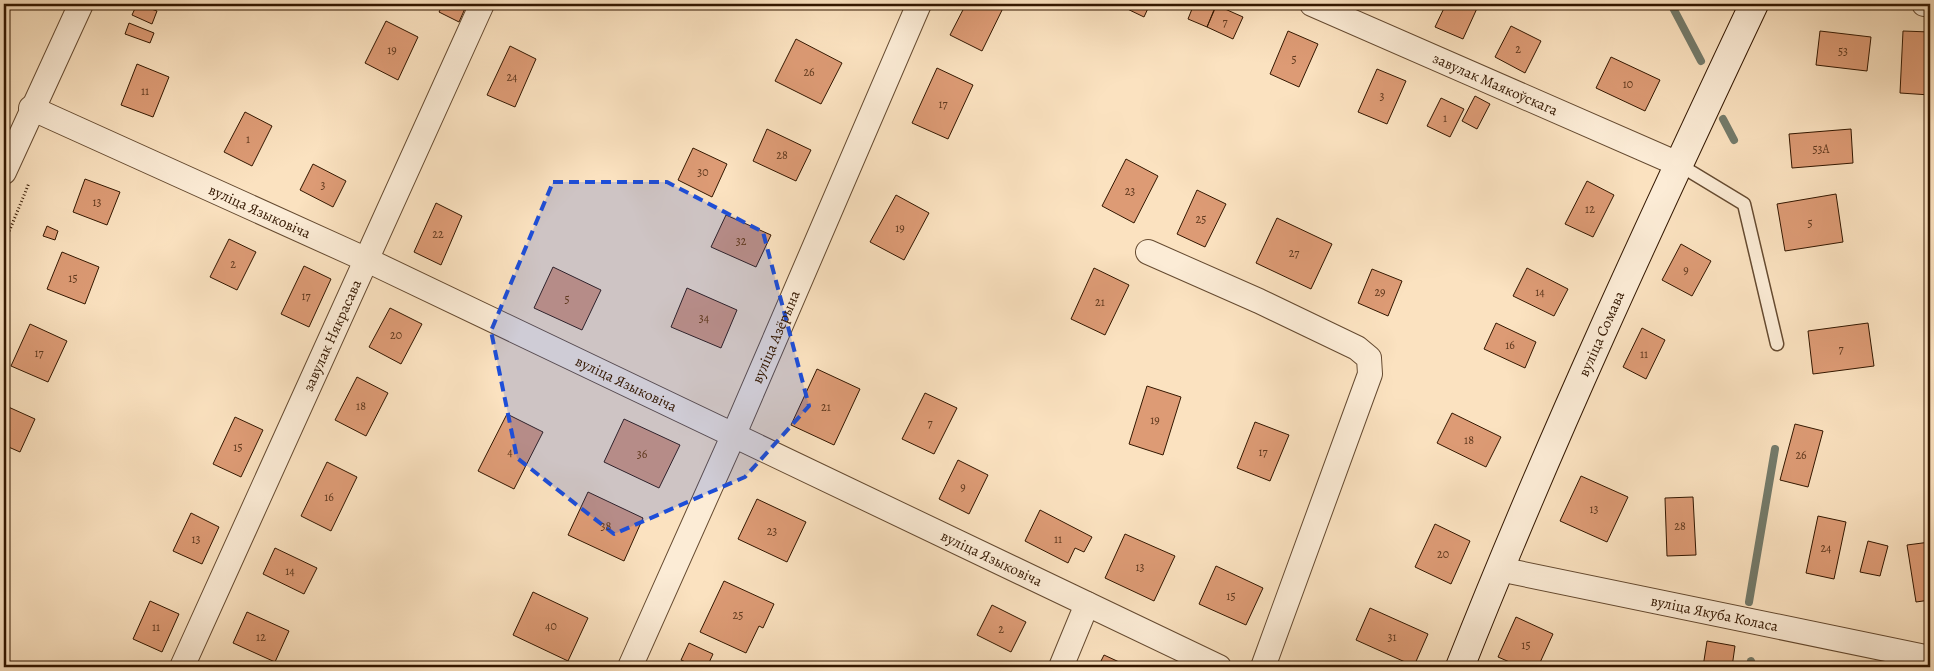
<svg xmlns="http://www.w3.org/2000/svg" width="1934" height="671" font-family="Alegreya,serif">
<rect width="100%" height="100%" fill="#fbe2c0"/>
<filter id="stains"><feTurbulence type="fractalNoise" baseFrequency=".004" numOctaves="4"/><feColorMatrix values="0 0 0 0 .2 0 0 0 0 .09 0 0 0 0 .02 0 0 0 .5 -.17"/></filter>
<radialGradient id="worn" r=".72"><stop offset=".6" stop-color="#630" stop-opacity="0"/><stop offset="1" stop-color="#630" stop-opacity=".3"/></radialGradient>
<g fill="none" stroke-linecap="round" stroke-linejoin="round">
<path stroke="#747b6b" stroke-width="8" d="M1671,4L1701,61
M1723,119L1734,140
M1749,602L1775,449
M1751,661L1753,667"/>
</g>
<path fill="#dd9b75" stroke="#331700" d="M137,4L157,11L152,24L132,15Z
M443,4H467L459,22L439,12Z
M966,4H1005L982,51L950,35Z
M1117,4H1150L1144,17Z
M1194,4H1217L1207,27L1188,19Z
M1446,4H1479L1463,39L1435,27Z
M1216,5L1243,17L1233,39L1207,27Z
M386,21L418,37L398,80L365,63Z
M129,23L154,33L150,43L125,34Z
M1511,26L1541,41L1525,73L1495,57Z
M1288,31L1318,44L1299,87L1270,74Z
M1820,31L1871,37L1867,71L1816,65Z
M1903,31L1930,32V95L1900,93Z
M796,39L842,63L821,104L775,81Z
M510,46L536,59L515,107L487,95Z
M1611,57L1660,80L1645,111L1596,88Z
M137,64L169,77L153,117L121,105Z
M937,68L973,85L948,139L912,123Z
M1377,69L1406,81L1387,124L1358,112Z
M1475,96L1490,104L1477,129L1462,121Z
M1441,98L1464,109L1450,137L1427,126Z
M245,112L272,126L252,166L224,152Z
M767,129L811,150L796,181L753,161Z
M1851,129L1853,163L1792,168L1789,134Z
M693,148L727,164L712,197L678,180Z
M1126,159L1158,176L1134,223L1102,206Z
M313,164L346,181L333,207L300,190Z
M85,179L120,192L107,225L73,212Z
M1587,181L1614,195L1593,237L1565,224Z
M1197,190L1226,204L1205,247L1177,234Z
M1836,194L1843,242L1785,251L1777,204Z
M896,195L929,213L904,260L870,242Z
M436,203L462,216L441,265L414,252Z
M726,215L771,235L756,267L711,247Z
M1277,218L1332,244L1311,289L1256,263Z
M47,226L58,231L55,240L43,236Z
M229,239L256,252L237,290L210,277Z
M1681,244L1711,261L1692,296L1662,280Z
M62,252L99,267L85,304L47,289Z
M304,266L331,279L309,327L281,314Z
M553,267L601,290L582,330L534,308Z
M1094,268L1129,285L1105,335L1071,319Z
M1527,268L1568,289L1554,316L1513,296Z
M1372,269L1402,281L1388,316L1358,303Z
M687,288L737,310L721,348L671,327Z
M390,308L422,324L401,364L369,347Z
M1496,323L1536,342L1525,368L1484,349Z
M1868,323L1874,366L1813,374L1808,331Z
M30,324L67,341L48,382L11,366Z
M1642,328L1665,340L1646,379L1623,367Z
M817,369L860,389L834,445L791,425Z
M357,377L388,393L366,436L335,420Z
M1147,386L1181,397L1163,455L1129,444Z
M925,393L957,408L934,454L902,439Z
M4,405L35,419L20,452L4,445Z
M1452,413L1501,437L1486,467L1437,443Z
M507,414L543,432L514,489L478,471Z
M235,417L263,430L241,477L213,464Z
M624,419L680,445L659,488L604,462Z
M1255,422L1289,435L1270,481L1237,468Z
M1795,424L1823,431L1808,487L1780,480Z
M958,460L988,475L969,514L939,499Z
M327,462L357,477L331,531L301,516Z
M1581,476L1628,497L1607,542L1560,521Z
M588,492L643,518L624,561L568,535Z
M1693,497L1696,555L1667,556L1665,498Z
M757,499L806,522L787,562L738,539Z
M1040,510L1092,537L1084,552L1075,548L1068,563L1025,541Z
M191,513L219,527L202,564L173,551Z
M1818,516L1846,522L1834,579L1806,573Z
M1435,524L1470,541L1451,584L1415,567Z
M1125,534L1175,556L1154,601L1105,578Z
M1868,541L1888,546L1880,576L1860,572Z
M1930,542V600L1916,602L1907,545Z
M275,548L317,568L304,594L263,574Z
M1216,566L1263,588L1246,625L1199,604Z
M724,581L774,604L763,628L759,626L746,653L700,632Z
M533,592L588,618L568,661L513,635Z
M150,601L179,614L162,652L133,639Z
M992,605L1026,622L1011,652L977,635Z
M1370,608L1428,634L1414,666L1356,640Z
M247,612L289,631L275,662L233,643Z
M1516,617L1553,634L1538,667H1521L1498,657Z
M1707,641L1735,646L1732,667H1703Z
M689,643L713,654L707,667H697L681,660Z
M1104,655L1130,667H1098Z"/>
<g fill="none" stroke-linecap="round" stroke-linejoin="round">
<g stroke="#654a30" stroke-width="15">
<path id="lane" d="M1678,164L1744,204L1777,344"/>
</g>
<g stroke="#654a30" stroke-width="26">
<g id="street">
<path id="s1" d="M1312,4L1678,164"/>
<path d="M1924,4L1930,5"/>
<path id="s2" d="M31,108L367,260L1219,667"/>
<path d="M4,172L81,4"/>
<path d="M1148,252L1259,301L1357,348L1369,358L1370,374L1263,667"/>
<path id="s3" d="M1499,569L1930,658"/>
<path id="s4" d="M182,667L482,4"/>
<path id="s5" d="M630,667L734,434L919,4"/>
<path d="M1061,667L1087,604"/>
</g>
</g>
<g stroke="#331700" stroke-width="30">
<g id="secondary">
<path id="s6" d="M1460,667C1549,442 1651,222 1754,4"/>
</g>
</g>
<path stroke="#331700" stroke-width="3" stroke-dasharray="1 2.5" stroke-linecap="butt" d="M4,244L29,183"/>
<use href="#lane" stroke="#fcecd6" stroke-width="12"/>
<use href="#street" stroke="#fcecd6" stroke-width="24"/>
<use href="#secondary" stroke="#fcecd6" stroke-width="28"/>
</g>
<path fill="#1d4ed8" fill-opacity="0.2" stroke="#1d4ed8" stroke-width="4" stroke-dasharray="10 6" stroke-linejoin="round" d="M553,182H667L763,232L809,406L745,477L614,534L517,458L491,331Z"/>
<g text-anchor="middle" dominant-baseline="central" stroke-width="4" stroke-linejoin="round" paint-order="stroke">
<g font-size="12" fill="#5e381d">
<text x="1225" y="22">7</text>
<text x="1518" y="49">2</text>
<text x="392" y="50">19</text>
<text x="1843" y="51">53</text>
<text x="1294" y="59">5</text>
<text x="809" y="72">26</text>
<text x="512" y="77">24</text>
<text x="1628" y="84">10</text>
<text x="145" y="91">11</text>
<text x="1382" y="96">3</text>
<text x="943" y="104">17</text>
<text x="1445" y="118">1</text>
<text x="248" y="139">1</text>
<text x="1821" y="149">53А</text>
<text x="782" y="155">28</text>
<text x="703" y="172">30</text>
<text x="323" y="185">3</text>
<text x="1130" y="191">23</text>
<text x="97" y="202">13</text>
<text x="1590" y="209">12</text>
<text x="1201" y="219">25</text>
<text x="1810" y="223">5</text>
<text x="900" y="228">19</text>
<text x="438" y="234">22</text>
<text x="741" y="241">32</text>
<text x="1294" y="253">27</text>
<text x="233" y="264">2</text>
<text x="1686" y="270">9</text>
<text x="73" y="278">15</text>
<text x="1380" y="292">29</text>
<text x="1540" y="292">14</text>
<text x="306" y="296">17</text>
<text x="567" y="299">5</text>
<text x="1100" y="302">21</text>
<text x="704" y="318">34</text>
<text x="396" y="335">20</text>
<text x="1510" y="345">16</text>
<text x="1841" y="349">7</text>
<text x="39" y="353">17</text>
<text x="1644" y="354">11</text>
<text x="361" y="406">18</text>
<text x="826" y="407">21</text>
<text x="1155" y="420">19</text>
<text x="930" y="423">7</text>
<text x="1469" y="440">18</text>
<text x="238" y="447">15</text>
<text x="510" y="452">4</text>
<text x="1263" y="452">17</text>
<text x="642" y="454">36</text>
<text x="1801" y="455">26</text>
<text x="963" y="487">9</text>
<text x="329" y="497">16</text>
<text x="1594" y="509">13</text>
<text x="606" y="526">38</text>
<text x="1680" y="526">28</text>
<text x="772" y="531">23</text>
<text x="196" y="539">13</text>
<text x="1058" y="539">11</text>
<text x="1826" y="548">24</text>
<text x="1443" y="554">20</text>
<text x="1140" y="567">13</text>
<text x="290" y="571">14</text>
<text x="1231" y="596">15</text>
<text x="738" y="615">25</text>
<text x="551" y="626">40</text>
<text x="156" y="627">11</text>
<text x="1001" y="629">2</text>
<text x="261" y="637">12</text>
<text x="1392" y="637">31</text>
<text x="1526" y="645">15</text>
</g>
<g font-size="15" fill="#331700" stroke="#fcecd6">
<text stroke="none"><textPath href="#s1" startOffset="200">завулак Маякоўскага</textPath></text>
<text stroke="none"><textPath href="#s2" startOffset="251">вуліца Языковіча</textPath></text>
<text stroke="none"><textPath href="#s6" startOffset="362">вуліца Сомава</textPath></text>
<text stroke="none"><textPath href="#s4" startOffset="364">завулак Някрасава</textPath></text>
<text stroke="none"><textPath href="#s5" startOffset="361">вуліца Азёрына</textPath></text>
<text stroke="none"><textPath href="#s2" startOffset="656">вуліца Языковіча</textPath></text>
<text stroke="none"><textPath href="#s2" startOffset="1061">вуліца Языковіча</textPath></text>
<text stroke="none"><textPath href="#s3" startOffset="220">вуліца Якуба Коласа</textPath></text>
</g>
</g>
<rect width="1934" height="671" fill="none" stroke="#fbe2c0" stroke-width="20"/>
<rect x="5" y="5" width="1924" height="661" fill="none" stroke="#331700" stroke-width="2.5"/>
<rect x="10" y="10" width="1914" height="651" fill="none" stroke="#331700"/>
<rect width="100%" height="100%" filter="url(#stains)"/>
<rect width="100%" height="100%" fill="url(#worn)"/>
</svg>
